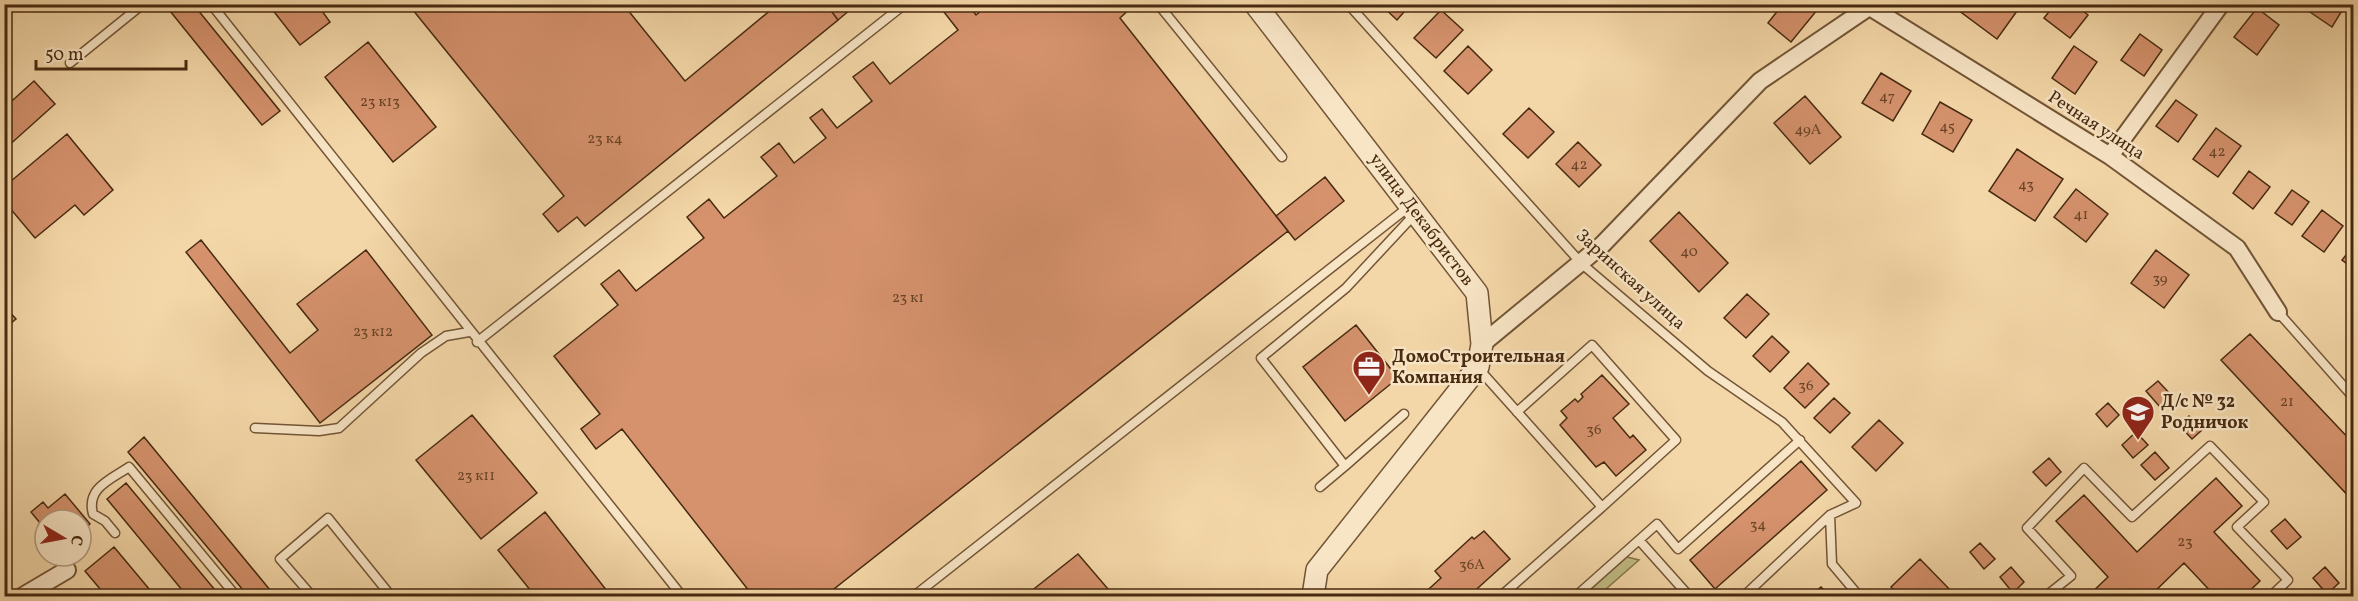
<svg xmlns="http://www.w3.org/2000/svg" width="2358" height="601" font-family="Vollkorn,serif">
<rect width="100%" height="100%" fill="#f4d7a8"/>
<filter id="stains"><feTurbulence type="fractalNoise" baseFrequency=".00333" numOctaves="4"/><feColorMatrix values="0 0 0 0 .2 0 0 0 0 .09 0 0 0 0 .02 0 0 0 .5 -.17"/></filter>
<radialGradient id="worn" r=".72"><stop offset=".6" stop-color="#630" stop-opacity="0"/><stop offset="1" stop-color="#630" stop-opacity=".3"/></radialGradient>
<path fill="#c2bc83" stroke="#84734a" stroke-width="1.5" d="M1627,557L1639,560L1598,596H1583Z"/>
<path fill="#d5926d" stroke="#472a10" stroke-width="1.5" d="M177,4H193L280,111L262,125L170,11Z
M268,4H317L330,22L300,45Z
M408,4H623L685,81L778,4H826L838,20L585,226L577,217L558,232L543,214L564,196Z
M826,4H857L838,20Z
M944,4H968L976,15L989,4H1135L1120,18L1288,231L825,596H753L622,429L596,449L581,429L600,414L554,356L618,305L601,284L619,270L636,291L704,238L687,217L709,199L724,218L777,176L761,157L779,143L794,163L826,138L810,118L822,109L837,128L872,101L853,77L873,62L890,84L958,30L940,7Z
M1380,4H1411L1397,20Z
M1783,4H1822L1791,42L1768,23Z
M1956,4H2022L1997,39L1954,7Z
M2055,4H2075L2088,15L2070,38L2044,18Z
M2315,4H2346L2332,27L2310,12Z
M2257,8L2279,25L2257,55L2234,37Z
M1441,10L1463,30L1436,58L1414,38Z
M2140,34L2162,50L2144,76L2121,60Z
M368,42L436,127L393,162L325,77Z
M1468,46L1492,70L1468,94L1444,71Z
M2074,46L2097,62L2075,94L2052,78Z
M1881,73L1911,91L1893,121L1862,103Z
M34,81L55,104L6,148L4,108Z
M1805,96L1841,137L1810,164L1774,123Z
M2176,100L2197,115L2178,142L2156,126Z
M1940,102L1972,120L1953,152L1922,134Z
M1529,108L1554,132L1528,158L1503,134Z
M2216,128L2241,146L2218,177L2193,159Z
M67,134L113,190L84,215L75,205L35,238L9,207L4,211V187Z
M1578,142L1601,165L1579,187L1556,164Z
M2017,149L2063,179L2035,221L1989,191Z
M2249,171L2270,187L2253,209L2233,193Z
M1325,177L1344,201L1295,240L1276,216Z
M2076,189L2108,214L2086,242L2054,217Z
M2292,190L2309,202L2292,225L2275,213Z
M2322,210L2343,226L2324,252L2302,236Z
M1679,212L1728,263L1699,292L1650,241Z
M201,240L290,353L318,330L297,304L366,250L432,335L320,423L186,252Z
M2354,245V269L2342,260Z
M2156,250L2189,275L2164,308L2131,283Z
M1747,294L1769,314L1746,338L1724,318Z
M4,306L16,319L4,329Z
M1356,325L1398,378L1345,421L1303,367Z
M2250,334L2354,444V502L2221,360Z
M1772,336L1789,352L1770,372L1753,356Z
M1808,363L1829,384L1805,408L1784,388Z
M1602,375L1629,404L1613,418L1630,438L1633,435L1646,450L1616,476L1604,462L1596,467L1560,425L1567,418L1561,411L1575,399L1578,402L1583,397L1581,394Z
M2158,381L2172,396L2160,407L2146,391Z
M1834,398L1850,413L1830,433L1814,418Z
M2108,403L2119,415L2107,427L2096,414Z
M472,415L537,493L481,539L416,460Z
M2189,416L2202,430L2192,439L2179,425Z
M1879,420L1903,443L1876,471L1852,447Z
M2136,432L2148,445L2133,458L2122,445Z
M144,437L214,522L275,596H248L128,452Z
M2155,452L2169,468L2155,480L2141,465Z
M2049,458L2061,472L2046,486L2033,472Z
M1801,461L1827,490L1715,589L1690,560Z
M2216,478L2242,506L2214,532L2260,581L2244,596H2215L2184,563L2150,596H2088L2108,577L2056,521L2084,495L2137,552Z
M126,483L220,596H187L107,499Z
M65,494L90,524L81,532V520H45V529L31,512L43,502L48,508Z
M545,512L611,596H535L498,550Z
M2285,519L2301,537L2287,549L2271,531Z
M1484,531L1510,559L1469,596H1421L1441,578L1435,571L1472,537L1474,539Z
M1980,543L1995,559L1984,569L1970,552Z
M114,547L155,596H106L85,571Z
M1078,554L1114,596H1025Z
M1920,559L1956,596H1900L1891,587Z
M2011,567L2024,582L2013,593L2000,577Z
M2325,567L2339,583L2327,594L2313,578Z
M1821,587L1830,596H1810Z"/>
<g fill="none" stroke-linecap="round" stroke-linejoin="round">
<g stroke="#725536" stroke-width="11">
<path id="service" d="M211,4L682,596
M1158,4L1282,157
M1348,4L1582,264L1708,371L1782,422L1856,503L1830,515L1832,564L1859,596
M70,63L143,4
M2278,312L2354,398
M477,342L905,4
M1478,368L1602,507L1501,596
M1517,412L1592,345L1676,440L1602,507
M1404,414L1345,466L1261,358L1346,288L1414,215
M255,428L319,431L339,428L421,353L446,336L469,332
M1320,487L1345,466
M115,533L105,521L93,514C86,488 110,480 129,467L236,596
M1639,540L1657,524L1678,549L1800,440
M312,596L280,559L328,518L391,596
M914,596L1411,205
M1576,596L1639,540L1689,596
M1744,596L1830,515
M2046,596L2071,576L2027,528L2084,468L2132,517L2210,446L2264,502L2237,527L2288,580L2271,596"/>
</g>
<g stroke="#725536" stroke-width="20">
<path id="minor" d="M1865,4L2110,156L2237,248L2278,312
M2110,156L2221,4
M1482,344L1602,245L1760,81L1869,7
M23,596L67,570"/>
</g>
<g stroke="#725536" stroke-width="24">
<path id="tertiary" d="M1255,4L1477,293L1482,344L1478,367L1317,570L1313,596"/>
</g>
<use href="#service" stroke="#f8e5c6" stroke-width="8"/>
<use href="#minor" stroke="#f8e5c6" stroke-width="16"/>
<use href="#tertiary" stroke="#f8e5c6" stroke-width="21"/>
</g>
<defs>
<g id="office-pin" transform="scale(1.725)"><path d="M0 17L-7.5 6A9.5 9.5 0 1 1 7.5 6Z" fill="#8f2418" stroke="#f8e5c6"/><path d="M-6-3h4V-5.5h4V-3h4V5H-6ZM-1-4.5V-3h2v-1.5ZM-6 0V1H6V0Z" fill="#fff"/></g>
<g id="school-pin" transform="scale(1.725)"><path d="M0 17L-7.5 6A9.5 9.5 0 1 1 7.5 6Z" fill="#8f2418" stroke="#f8e5c6"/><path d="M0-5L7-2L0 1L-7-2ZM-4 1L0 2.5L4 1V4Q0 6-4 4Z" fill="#fff"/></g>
</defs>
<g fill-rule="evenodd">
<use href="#office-pin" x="1369" y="367"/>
<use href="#school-pin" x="2138" y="412"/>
</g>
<g text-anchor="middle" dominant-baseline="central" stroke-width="5" stroke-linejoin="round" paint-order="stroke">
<g font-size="15" fill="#6a4427">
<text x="1887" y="97">47</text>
<text x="380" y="102">23 к13</text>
<text x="1947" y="127">45</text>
<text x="1808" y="130">49А</text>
<text x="605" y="139">23 к4</text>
<text x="2217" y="152">42</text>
<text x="1579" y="165">42</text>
<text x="2026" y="185">43</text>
<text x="2081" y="215">41</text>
<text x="1689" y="252">40</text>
<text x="2160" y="279">39</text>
<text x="908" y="298">23 к1</text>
<text x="373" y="332">23 к12</text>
<text x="1806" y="386">36</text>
<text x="2287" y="402">21</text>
<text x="1594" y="430">36</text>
<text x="476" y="476">23 к11</text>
<text x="1758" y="525">34</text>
<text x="2185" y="542">23</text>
<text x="1472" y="565">36А</text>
</g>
<g font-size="18" fill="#472a10" stroke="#f8e5c6">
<text transform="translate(2096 126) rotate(33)">Речная улица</text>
<text transform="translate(1421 220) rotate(53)">улица Декабристов</text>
<text transform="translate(1630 280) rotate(42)">Заринская улица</text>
</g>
<g font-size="18" font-weight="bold" fill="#472a10" stroke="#f8e5c6" text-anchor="start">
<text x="1392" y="357">ДомоСтроительная<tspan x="1392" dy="21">Компания</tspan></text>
<text x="2161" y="402">Д/с № 32<tspan x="2161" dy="21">Родничок</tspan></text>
</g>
</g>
<rect width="2358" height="601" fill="none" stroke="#f4d7a8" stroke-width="24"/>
<rect x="6" y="6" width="2346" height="589" fill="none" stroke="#472a10" stroke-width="3"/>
<rect x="12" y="12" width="2334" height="577" fill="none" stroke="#472a10" stroke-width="1.5"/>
<g transform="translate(63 538) rotate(100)"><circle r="28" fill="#f8e5c6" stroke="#b19a7d" stroke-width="1.5"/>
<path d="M0-4.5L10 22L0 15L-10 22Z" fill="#8f2418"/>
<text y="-9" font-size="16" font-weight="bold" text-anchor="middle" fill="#472a10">С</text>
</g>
<path d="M36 60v9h150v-9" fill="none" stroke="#472a10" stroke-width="3"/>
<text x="45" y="60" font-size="18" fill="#472a10" stroke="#f8e5c6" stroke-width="4.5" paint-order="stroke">50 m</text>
<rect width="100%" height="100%" filter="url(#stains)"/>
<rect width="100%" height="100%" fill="url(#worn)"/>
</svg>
